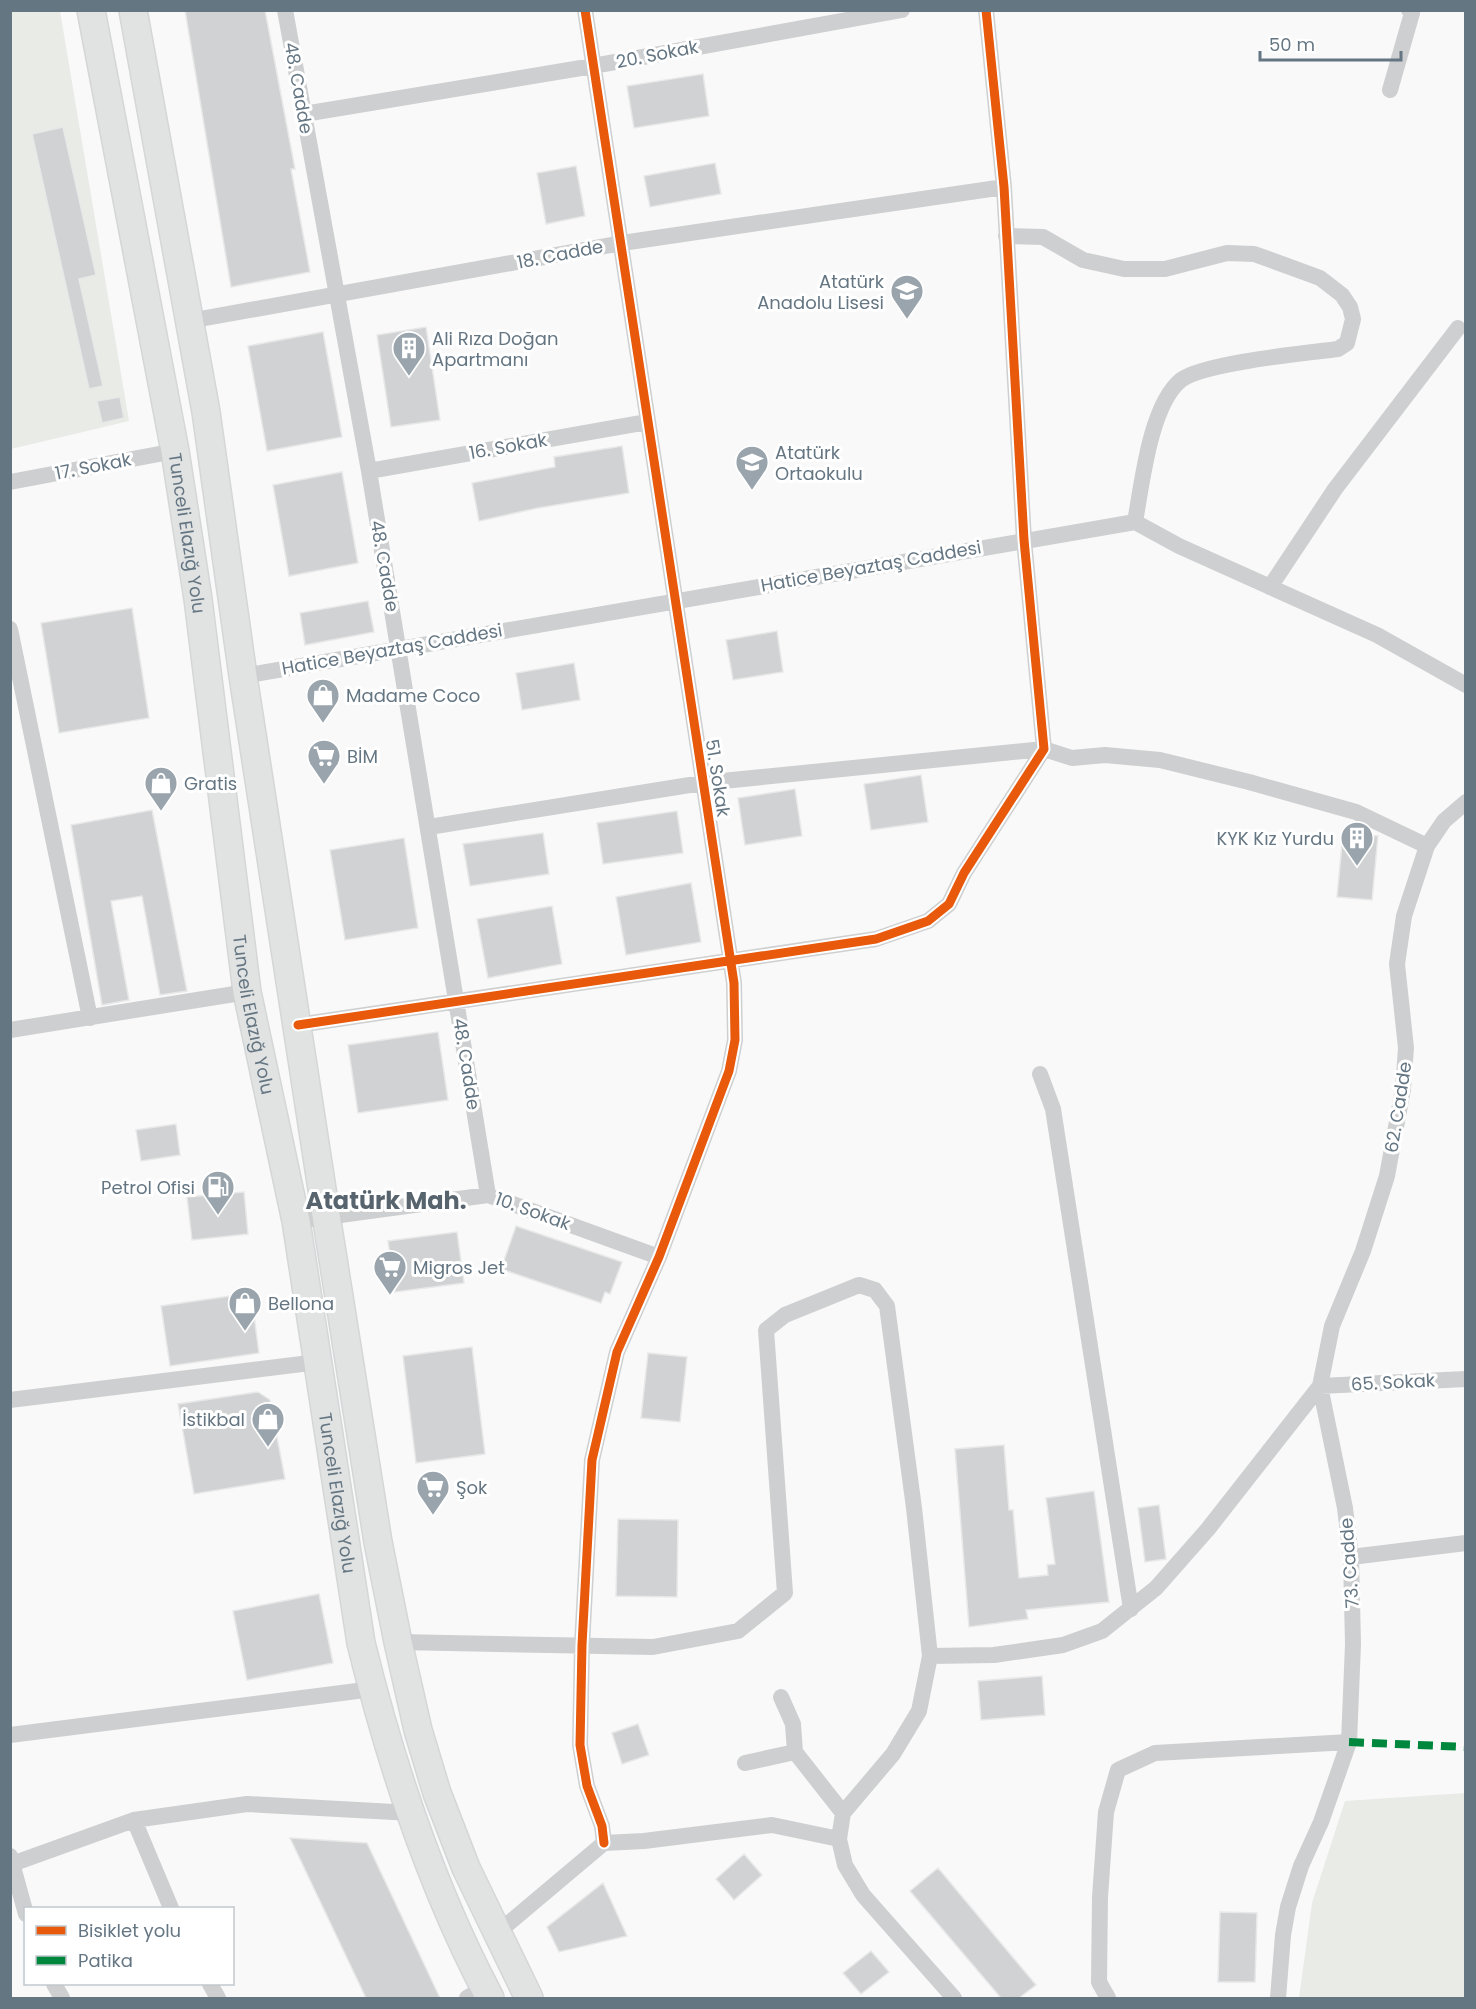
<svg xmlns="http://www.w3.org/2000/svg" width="1476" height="2009" font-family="Poppins,sans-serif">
<rect width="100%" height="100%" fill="#f9f9f9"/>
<path fill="#e8ebe6" d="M10,11H60L129,421L11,449Z
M1465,1793V1998H1299L1312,1903L1345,1801Z"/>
<path fill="#d0d2d3" stroke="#e8e8e8" stroke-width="1.5" d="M185,10H265L295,169H291L310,272L231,287Z
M703,74L709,116L634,128L627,86Z
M63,127L96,275L79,279L103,386L89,389L32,134Z
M715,163L721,194L650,207L644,176Z
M576,166L585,216L546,224L537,173Z
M426,327L440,420L391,427L377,335Z
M323,332L342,437L267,451L248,346Z
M120,397L124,418L102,423L97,401Z
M622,446L629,493L538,508L479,521L472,483L555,467L554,457Z
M342,472L358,563L289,576L273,485Z
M368,601L374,632L305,645L300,613Z
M132,608L149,718L59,733L41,623Z
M777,631L783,672L733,680L726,640Z
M574,663L580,700L522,710L516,673Z
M921,775L928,822L871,830L864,784Z
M795,789L802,836L745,845L738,798Z
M152,810L187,991L160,995L142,896L111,901L129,1000L102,1005L71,825Z
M677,811L683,853L603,864L597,823Z
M543,833L549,874L470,886L463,844Z
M1343,833L1378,836L1372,900L1337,897Z
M404,838L418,928L345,940L330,850Z
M691,883L701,942L626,955L616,897Z
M552,906L562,964L488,978L477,919Z
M438,1032L448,1100L358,1113L348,1045Z
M176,1124L180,1155L141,1161L136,1130Z
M244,1192L248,1234L192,1240L187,1197Z
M516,1226L622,1262L610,1294L605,1292L601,1303L501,1269Z
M457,1232L464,1283L395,1292L388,1241Z
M251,1293L259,1353L170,1366L161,1306Z
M472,1347L485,1454L416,1463L403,1356Z
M648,1353L687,1357L680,1422L641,1418Z
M258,1392L270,1400L285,1479L194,1494L178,1404Z
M1004,1445L1009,1510H1013L1019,1578L1048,1575L1047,1565L1055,1564L1046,1498L1094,1491L1109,1602L1026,1610L1028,1619L969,1627L955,1449Z
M1159,1505L1166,1559L1145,1562L1138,1508Z
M618,1519L678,1520L677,1597L616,1596Z
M319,1594L333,1663L247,1680L233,1611Z
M1042,1676L1045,1715L981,1720L978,1681Z
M638,1724L649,1755L622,1764L612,1733Z
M290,1838L367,1843L440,1998H366Z
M744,1854L762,1875L734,1900L716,1879Z
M938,1868L1036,1985L1019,1998H1001L910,1891Z
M603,1883L627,1936L559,1952L547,1927Z
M1220,1912L1257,1913L1255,1982H1218Z
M871,1951L889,1972L861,1994L843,1973Z"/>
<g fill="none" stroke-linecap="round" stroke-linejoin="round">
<g stroke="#d5d6d7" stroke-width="30">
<g id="primary">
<path id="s1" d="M91,10L175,451L198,599L247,992L296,1221L361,1643C391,1765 431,1887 490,1998"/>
<path d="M133,10L206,412L243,676L326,1215L378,1542L398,1642L418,1730L437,1793L466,1868L529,1998"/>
</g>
</g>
<path stroke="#cecfd0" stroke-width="16" d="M285,10L369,471L488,1195
M585,10L734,983L735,1040L729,1071L659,1257L617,1352L592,1460L582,1645L580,1745L587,1786L602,1826L604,1843
M1390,90L1412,13L1409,10
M304,114L593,66L902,10
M1006,236L1043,237L1083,260L1124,269H1165L1227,253L1254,254L1271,260L1320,278L1342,295L1350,307L1353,319L1347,343L1338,349C1306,353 1203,363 1181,380C1150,405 1142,484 1135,522
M189,321L622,243L1004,187
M369,471L647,422
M10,482L175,451
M1270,587L1335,489L1458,328
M10,629L90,1018
M243,676L1135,522L1179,546L1377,635L1466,685
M429,827L702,783L1044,749L1072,758L1105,755L1160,760L1249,782L1356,812L1427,846
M298,1025L876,939L928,921L949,904L964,873L1044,749L1024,540L1004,187L986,10
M10,1030L247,992
M1040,1074L1053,1109L1131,1609
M296,1221L488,1195L659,1257
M1320,1386L1466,1379
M10,1400L318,1362
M1351,1557L1466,1543
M398,1642L653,1647L738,1631L785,1593L766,1330L785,1315L859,1285L875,1290L887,1306L914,1508L930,1656L919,1711L893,1754L843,1813L839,1839L845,1865L863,1895L954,1998
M930,1656L994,1655L1063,1645L1102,1631L1156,1588L1208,1529L1320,1386
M781,1697L793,1724L795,1752L843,1813
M10,1735L373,1689
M745,1763L795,1752
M134,1820L171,1908
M10,1856L26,1914
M12,1864L134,1820L247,1804L412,1813
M496,1934L604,1843L644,1841L772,1825L839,1839
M54,1984L62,1998
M210,1984L218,1998
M467,1998L484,1988
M1108,1998L1099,1982L1100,1897L1106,1812L1118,1770L1155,1753L1349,1742
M1278,1998L1283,1935L1288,1907L1301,1866L1321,1822L1349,1742L1353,1644L1351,1557L1345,1508L1320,1386L1332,1326L1363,1251L1387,1176L1403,1089L1406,1048L1397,964L1404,916L1427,846L1444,821L1466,802"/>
<use href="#primary" stroke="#e1e2e2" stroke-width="27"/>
<path stroke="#00873e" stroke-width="8" stroke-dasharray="15 8" stroke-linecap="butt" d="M1349,1742L1466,1747"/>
<g stroke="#fff" stroke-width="13">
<path id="cycleway" d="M585,10L734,983L735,1040L729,1071L659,1257L617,1352L592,1460L582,1645L580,1745L587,1786L602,1826L604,1843
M298,1025L876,939L928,921L949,904L964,873L1044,749L1024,540L1004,187L986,10"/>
</g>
<use href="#cycleway" stroke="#e8590c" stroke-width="9"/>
</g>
<defs>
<g id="school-pin" transform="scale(1.725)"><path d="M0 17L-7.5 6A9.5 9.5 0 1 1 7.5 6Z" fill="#99a4ac" stroke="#fff"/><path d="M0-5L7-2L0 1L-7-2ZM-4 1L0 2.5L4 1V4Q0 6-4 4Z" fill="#fff"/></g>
<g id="building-pin" transform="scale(1.725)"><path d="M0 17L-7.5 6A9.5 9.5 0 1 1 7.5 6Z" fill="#99a4ac" stroke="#fff"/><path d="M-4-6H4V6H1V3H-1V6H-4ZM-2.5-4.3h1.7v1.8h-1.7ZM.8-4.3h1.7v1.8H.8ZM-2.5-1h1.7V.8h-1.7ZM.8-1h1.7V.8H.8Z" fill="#fff"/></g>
<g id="shop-pin" transform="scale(1.725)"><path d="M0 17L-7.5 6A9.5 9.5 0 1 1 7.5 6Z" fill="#99a4ac" stroke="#fff"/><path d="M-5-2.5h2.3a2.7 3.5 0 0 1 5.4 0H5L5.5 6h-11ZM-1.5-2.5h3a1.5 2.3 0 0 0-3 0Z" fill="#fff"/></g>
<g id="supermarket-pin" transform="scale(1.725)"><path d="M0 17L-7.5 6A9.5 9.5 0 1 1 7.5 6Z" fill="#99a4ac" stroke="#fff"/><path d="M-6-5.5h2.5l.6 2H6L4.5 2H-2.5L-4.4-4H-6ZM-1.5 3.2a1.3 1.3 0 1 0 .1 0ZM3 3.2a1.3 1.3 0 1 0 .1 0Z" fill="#fff"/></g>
<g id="fuel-pin" transform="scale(1.725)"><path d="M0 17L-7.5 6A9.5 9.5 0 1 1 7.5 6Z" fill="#99a4ac" stroke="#fff"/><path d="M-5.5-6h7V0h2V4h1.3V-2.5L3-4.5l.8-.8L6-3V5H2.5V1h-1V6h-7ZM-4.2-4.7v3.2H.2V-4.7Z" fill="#fff"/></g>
</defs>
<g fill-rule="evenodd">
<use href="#school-pin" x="907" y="291"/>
<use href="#building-pin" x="409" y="348"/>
<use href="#school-pin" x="752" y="462"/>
<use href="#shop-pin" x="323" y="695"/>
<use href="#supermarket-pin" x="324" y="756"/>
<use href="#shop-pin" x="161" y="783"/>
<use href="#building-pin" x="1357" y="838"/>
<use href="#fuel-pin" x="218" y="1187"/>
<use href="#supermarket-pin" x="390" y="1267"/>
<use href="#shop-pin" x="245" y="1303"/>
<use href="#shop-pin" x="268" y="1419"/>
<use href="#supermarket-pin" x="433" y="1487"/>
</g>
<g text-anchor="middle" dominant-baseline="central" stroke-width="6" stroke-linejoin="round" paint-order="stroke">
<g font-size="18" fill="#657683" stroke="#fff">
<text transform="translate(657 54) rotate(-11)">20. Sokak</text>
<text transform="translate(299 88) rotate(80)">48. Cadde</text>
<text transform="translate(560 254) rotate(-11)">18. Cadde</text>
<text transform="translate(508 446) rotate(-10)">16. Sokak</text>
<text transform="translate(93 466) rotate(-11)">17. Sokak</text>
<text stroke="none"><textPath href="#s1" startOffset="532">Tunceli Elazığ Yolu</textPath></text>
<text transform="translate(385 566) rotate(80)">48. Cadde</text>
<text transform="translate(871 566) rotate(-10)">Hatice Beyaztaş Caddesi</text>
<text transform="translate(392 649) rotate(-10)">Hatice Beyaztaş Caddesi</text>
<text transform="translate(718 778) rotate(81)">51. Sokak</text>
<text stroke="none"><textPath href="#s1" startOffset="1018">Tunceli Elazığ Yolu</textPath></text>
<text transform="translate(467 1064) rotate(81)">48. Cadde</text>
<text transform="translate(1398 1107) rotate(-81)">62. Cadde</text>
<text transform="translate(533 1211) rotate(20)">10. Sokak</text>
<text transform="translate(1393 1382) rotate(-3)">65. Sokak</text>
<text stroke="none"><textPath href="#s1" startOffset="1504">Tunceli Elazığ Yolu</textPath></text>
<text transform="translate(1349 1563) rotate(-94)">73. Cadde</text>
</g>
<g font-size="18" fill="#657683" stroke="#fff" text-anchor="start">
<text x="884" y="281" text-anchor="end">Atatürk<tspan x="884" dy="21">Anadolu Lisesi</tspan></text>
<text x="432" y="338">Ali Rıza Doğan<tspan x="432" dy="21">Apartmanı</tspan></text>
<text x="775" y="452">Atatürk<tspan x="775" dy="21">Ortaokulu</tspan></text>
<text x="346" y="695">Madame Coco</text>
<text x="347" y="756">BİM</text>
<text x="184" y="783">Gratis</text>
<text x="1334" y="838" text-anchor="end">KYK Kız Yurdu</text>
<text x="195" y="1187" text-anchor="end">Petrol Ofisi</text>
<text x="413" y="1267">Migros Jet</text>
<text x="268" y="1303">Bellona</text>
<text x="245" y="1419" text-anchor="end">İstikbal</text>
<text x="456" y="1487">Şok</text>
</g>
<g font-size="24" font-weight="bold" fill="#57646e" stroke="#fff">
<text x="386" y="1200">Atatürk Mah.</text>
</g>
</g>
<rect width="1476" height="2009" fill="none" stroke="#657683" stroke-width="24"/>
<rect x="24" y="1907" width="210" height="78" fill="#ffffff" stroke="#c1c8cd" stroke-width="1.5"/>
<rect x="36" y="1926" width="30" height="9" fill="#e8590c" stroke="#c1c8cd" stroke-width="1.5"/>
<text x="78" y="1937" font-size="18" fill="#657683">Bisiklet yolu</text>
<rect x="36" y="1956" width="30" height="9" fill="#00873e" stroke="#c1c8cd" stroke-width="1.5"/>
<text x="78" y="1967" font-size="18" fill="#657683">Patika</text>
<path d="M1260 51v9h141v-9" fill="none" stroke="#657683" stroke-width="3"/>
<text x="1269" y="51" font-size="18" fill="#657683" stroke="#ffffff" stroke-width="4.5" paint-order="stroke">50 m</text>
</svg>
